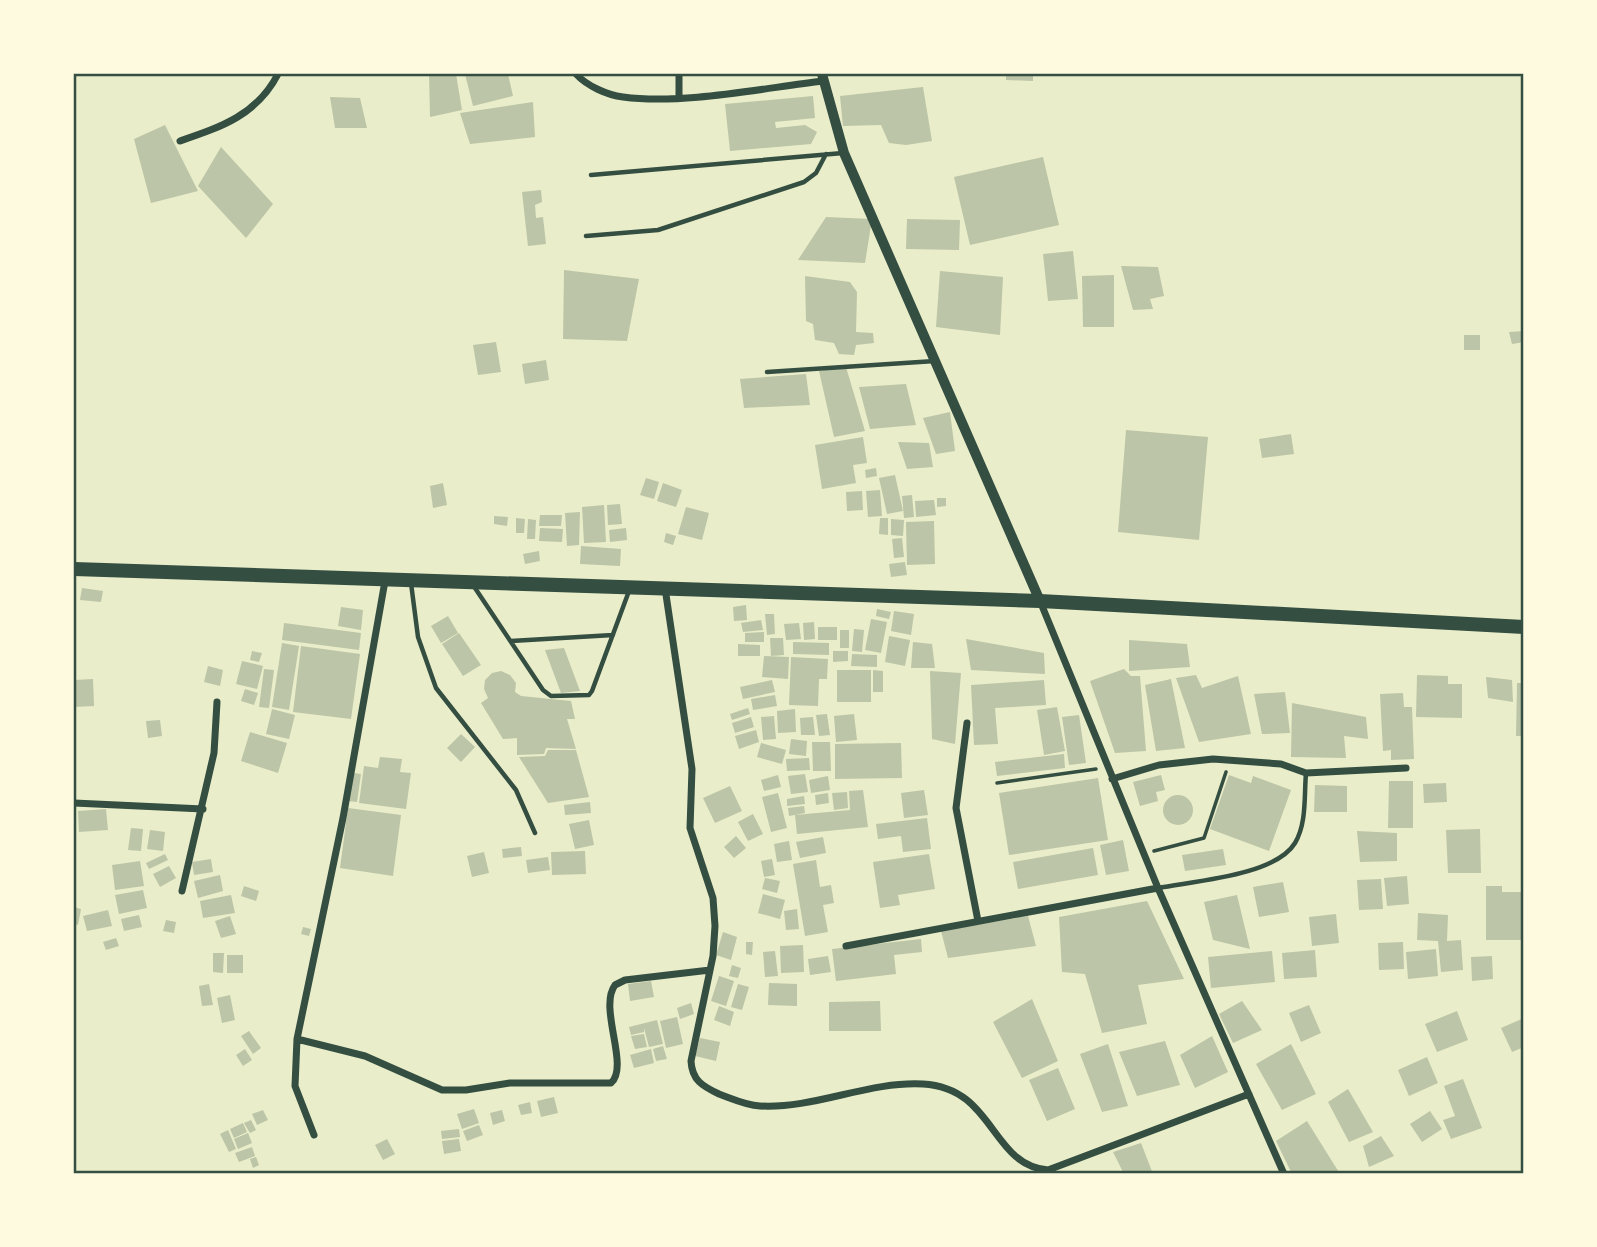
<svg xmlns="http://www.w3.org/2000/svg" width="1597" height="1247" font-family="'Source Sans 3',sans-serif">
<rect width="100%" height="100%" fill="#e9edc9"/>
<path fill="#bcc5a7" d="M429,74H456L462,110L430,117Z
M465,74H508L513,96L473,106Z
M1006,74H1033V81L1006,80Z
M923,87L932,141L906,145L889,143L881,125L843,126L840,96Z
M813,96L815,118L775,122L776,128L805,125L817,132L811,144L730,151L725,104Z
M330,97L360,98L367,128H335Z
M533,102L535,137L470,144L460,113Z
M165,125L198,191L151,203L134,139Z
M221,147L273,204L246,238L198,186Z
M1043,157L1059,225L970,245L954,177Z
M541,190L542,202L535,205L536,218L543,217L546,244L528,246L522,192Z
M826,217L872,219L865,263L798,260Z
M907,219L960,220L959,250L906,249Z
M1073,251L1078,299L1048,301L1043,254Z
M1121,266L1158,267L1164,296L1150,299L1153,309L1133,310Z
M564,270L639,279L627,341L563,339Z
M940,271L1003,277L1000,335L936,327Z
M1114,275V327H1083L1082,276Z
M805,276L850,282L857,292L856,332L873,333L874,343L856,345L854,355L839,354L834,343L815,340L813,324L806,321Z
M1524,331V342L1512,344L1509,332Z
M1464,335H1480V350H1464Z
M496,342L501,372L478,375L473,345Z
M546,360L549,380L525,384L522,364Z
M846,367L865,431L834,437L819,371Z
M806,374L810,405L744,408L740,379Z
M906,384L916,425L870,429L859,387Z
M950,412L955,451L936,454L923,418Z
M1126,430L1208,437L1199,540L1118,532Z
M1291,434L1294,454L1262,458L1259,439Z
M863,437L867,463L853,465L856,483L822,489L815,445Z
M898,442L929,443L933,467L907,469Z
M876,468L877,476L866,478L865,470Z
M895,475L903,511L887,514L879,478Z
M646,478L659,482L654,499L640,495Z
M443,483L447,505L433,508L430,486Z
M663,483L682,490L676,507L657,501Z
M880,490L882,516L868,517L866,491Z
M862,491L863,510L847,511L846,492Z
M912,495L914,517L904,518L902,496Z
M937,498H946V506L937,507Z
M934,500L936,515L916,517L915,501Z
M620,504L622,524L608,525L607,505Z
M604,505L606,542L584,543L582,507Z
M686,507L709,513L702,540L678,534Z
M580,512L579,545L567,546L565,513Z
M540,515H562L561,526H539Z
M494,516L508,517L507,526L494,524Z
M516,518L525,519L524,533H516Z
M880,518H888V535L879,534Z
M528,519L536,520L535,539H527Z
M891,519L904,520L903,536L891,535Z
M934,521L935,564L907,565L906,522Z
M540,528L563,529L562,542L539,541Z
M626,528L627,540L610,542L609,530Z
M666,533L676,536L673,545L664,542Z
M902,538L904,557L894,558L892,539Z
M581,546L621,549L620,566L580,564Z
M539,551L540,561L525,564L523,554Z
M905,562L907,575L891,577L889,564Z
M82,588L103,591L101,602L80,600Z
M746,605L747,620L734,621L733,607Z
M341,607L363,610L361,630L338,626Z
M877,609L891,612L889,619L876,616Z
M894,611L914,614L911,635L891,631Z
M765,614H774L775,634L767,635Z
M448,616L458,633L441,643L431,626Z
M871,619L887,622L881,653L865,650Z
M761,620L763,630L743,632L741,623Z
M814,622L815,639L804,640L803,623Z
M284,623L361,633L359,650L282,640Z
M799,623L801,639L786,640L784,624Z
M818,627H837V640H818Z
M854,629L864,630L862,652L852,651Z
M840,630H849V648H840Z
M764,632V642H745V633Z
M459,633L481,665L463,676L442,644Z
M889,636L910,640L905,666L885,662Z
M770,638H783L784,655L771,656Z
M966,639L1044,653L1045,674L971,670Z
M1129,640L1187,644L1190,667L1129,671Z
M793,642L829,643V655L793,654Z
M913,642L932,644L935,668H911Z
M282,643L299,646L289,710L272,707Z
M738,644L760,645V656H738Z
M301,646L360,654L351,719L293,712Z
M564,648L580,691L561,693L545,650Z
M252,651L262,653L259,662L250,660Z
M833,651H848V661L833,662Z
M852,654L877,655V667L851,666Z
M764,656L789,657L788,679L762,677Z
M791,657L828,659L827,679H819L818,706L789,705Z
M242,661L263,666L257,689L236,684Z
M208,666L223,670L220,686L204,682Z
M264,669L274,670L269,708L259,707Z
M1124,669L1131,676H1140L1146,751L1115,753L1090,681Z
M837,670H871V702H837Z
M873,670L883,671V692H873Z
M501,671L510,675L516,683L515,692L521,696L571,701L575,719H567L576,749L546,748L544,754L517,755V738L503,739L481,703L488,698L484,689L485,680L492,673Z
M930,671L961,673L955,744L932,739Z
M1196,675L1202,688L1238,676L1251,734L1199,742L1176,678Z
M1417,675L1448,676V684H1462V718L1416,717Z
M1486,677L1512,680L1513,702L1488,698Z
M93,679L94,706L74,707V680Z
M1171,679L1185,748L1156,751L1145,685Z
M772,680L775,692L743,699L740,687Z
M1044,680L1046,705L995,708L998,744L974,745L971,685Z
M1517,683H1524V736H1516Z
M245,689L258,693L254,705L241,701Z
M1285,692L1290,733L1262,734L1254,694Z
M1403,693L1404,707H1412L1414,759L1391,760V750L1383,751L1380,694Z
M775,695L777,706L753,710L751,699Z
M1292,703L1366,717L1368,739L1344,736L1346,758L1291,757Z
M1057,707L1065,751L1044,755L1037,710Z
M748,708L750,714L732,720L730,714Z
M272,709L295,715L289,739L266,734Z
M795,709L796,732L778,733L777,711Z
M827,714L830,735L819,736L816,715Z
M854,714L857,740L836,742L834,716Z
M1079,715L1086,763L1069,765L1062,717Z
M774,716L776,739L763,740L761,717Z
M751,717L754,727L735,733L732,723Z
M813,717L815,735H801L800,718Z
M160,720L162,736L148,738L146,721Z
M756,730L759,742L739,749L735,736Z
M250,732L287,743L278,773L241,761Z
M461,734L475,747L461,762L447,748Z
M791,739L807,741L806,756L789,754Z
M812,742H830L831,771H813Z
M761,743L786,750L782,764L757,757Z
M901,743L902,778L835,779V744Z
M548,750H576L589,797L548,803L519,757L545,756Z
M1064,754L1065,768L997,776L995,762Z
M380,757L402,759L400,772L411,773L406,809L359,803L364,766L378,768Z
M809,758L810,770L787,771L786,759Z
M353,773L361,774L357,802L348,801Z
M805,774L808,792L791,794L788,776Z
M778,775L781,787L764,791L761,780Z
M1161,775L1165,790L1156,792L1158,801L1140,806L1133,782Z
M1229,775L1251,783L1253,776L1291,790L1269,851L1210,829Z
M828,776L830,790L811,793L809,780Z
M1098,778L1108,840L1009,855L999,793Z
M1389,781H1413V828H1388Z
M1446,783L1447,802L1424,803L1423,784Z
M1315,785L1347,786V812H1314Z
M730,786L742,811L715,823L703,798Z
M863,790L868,827L797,834L795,815L850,810L849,791Z
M924,790L928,815L904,818L901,793Z
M847,792L848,808L834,810L832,793Z
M778,793L787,828L771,832L762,797Z
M828,793L829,803L816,805L815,795Z
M1163 810a15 15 0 1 1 30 0a15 15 0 1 1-30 0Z
M804,796L805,804L787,806V799Z
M590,802L591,813L565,815L564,805Z
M804,806L805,813L789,816L788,808Z
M348,808L401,815L393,876L340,868Z
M106,809L108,830L79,832L78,811Z
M753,814L763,834L748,841L738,822Z
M927,818L931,849L903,852L901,836L878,839L876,824Z
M589,820L594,845L575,849L569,824Z
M131,828L143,829L141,851L128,850Z
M1480,829L1481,873H1448L1446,830Z
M150,830L165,832L163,851L147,849Z
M1357,831L1397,833V861L1360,862Z
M736,836L746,848L734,858L724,847Z
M823,837L826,853L800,858L796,842Z
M1123,840L1129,871L1106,875L1100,845Z
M789,841L792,860L777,862L774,844Z
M521,847L522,856L503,858L502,849Z
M1093,848L1098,875L1018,889L1013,862Z
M1223,849L1226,865L1185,871L1182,855Z
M585,851L586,874L552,875L551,852Z
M484,852L489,873L472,877L467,856Z
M165,854L168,860L149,869L146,863Z
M929,854L935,889L898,895L900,905L880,908L873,862Z
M548,857L550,870L528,873L526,860Z
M211,859L213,872L194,875L192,862Z
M772,859L775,875L764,877L761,861Z
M816,860L820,887L831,885L834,903L823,905L828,932L805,936L793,864Z
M140,861L144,886L115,890L112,865Z
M169,866L176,878L160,887L153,874Z
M220,875L223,891L198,898L194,881Z
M1407,876L1409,904L1387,906L1384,878Z
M765,878L780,881L777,893L762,889Z
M1381,879L1383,909L1359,910L1357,880Z
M1283,882L1289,912L1259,917L1253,887Z
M244,886L259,891L256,901L241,896Z
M1486,886H1502V892H1524V940H1486Z
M143,890L147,908L119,914L115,895Z
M763,894L785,900L780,919L758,913Z
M231,895L235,913L203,918L200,901Z
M1237,895L1250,949L1213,940L1204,902Z
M1147,901L1184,979L1138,985L1147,1024L1102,1033L1085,974L1062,972L1059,917Z
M74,907L81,909L78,925L74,924Z
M797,909L799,929L786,930L784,911Z
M108,910L112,926L87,931L83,916Z
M1418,913L1448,915L1447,941L1461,940L1463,970L1441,972L1438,941L1417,940Z
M1336,914L1339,943L1312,946L1309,917Z
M139,915L142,927L124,931L121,919Z
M230,916L236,934L221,938L215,921Z
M1028,916L1036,946L948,958L941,931Z
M166,920L176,922L174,933L163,931Z
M303,927L311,929L309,936L301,934Z
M723,932L737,937L731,960L716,955Z
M116,938L119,946L106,950L103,942Z
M921,939L922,952L894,955L896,974L836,981L832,949Z
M746,942H753L752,955L746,954Z
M1403,942L1404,969L1379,970L1378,943Z
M803,945L804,972L781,973L780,946Z
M1436,949L1438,976L1408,979L1406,952Z
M1315,950L1317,977L1284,979L1282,953Z
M775,951L778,976L765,977L763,952Z
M1272,951L1275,982L1211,988L1208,957Z
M213,953H224L223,973L213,972Z
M227,955H243V973H227Z
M828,956L831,972L810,975L808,959Z
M1492,956L1493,979L1472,981L1471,957Z
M732,965L741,968L738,978L729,976Z
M719,976L734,981L726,1006L711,1001Z
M651,981L654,997L630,1001L628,984Z
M769,983L797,984V1006L768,1005Z
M209,984L213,1005L202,1006L199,986Z
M738,984L749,987L742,1010L731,1007Z
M230,995L235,1020L222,1023L217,998Z
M1032,999L1058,1061L1022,1078L993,1022Z
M880,1001L881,1031H829V1002Z
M1242,1001L1262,1030L1233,1043L1219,1014Z
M691,1003L694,1014L680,1019L677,1008Z
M1309,1005L1321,1033L1301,1042L1289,1013Z
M719,1006L734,1012L730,1026L714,1020Z
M1457,1011L1468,1040L1437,1052L1425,1024Z
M677,1017L683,1044L666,1048L660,1021Z
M1524,1018V1047L1512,1052L1501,1028Z
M657,1020L663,1044L649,1047L644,1028V1032L631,1035L629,1027Z
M249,1031L261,1048L253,1054L241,1036Z
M644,1034L647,1047L635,1049L631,1036Z
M1212,1036L1228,1072L1195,1088L1180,1055Z
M700,1038L720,1042L716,1061L695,1056Z
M1165,1041L1180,1085L1137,1096L1119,1052Z
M1108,1044L1128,1106L1102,1112L1080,1054Z
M1291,1044L1316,1094L1282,1110L1256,1064Z
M663,1046L667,1059L656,1061L653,1049Z
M245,1049L252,1060L243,1066L236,1055Z
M651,1049L654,1063L634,1068L630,1055Z
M1427,1057L1438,1083L1409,1096L1398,1070Z
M1058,1068L1075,1109L1047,1121L1029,1080Z
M1463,1079L1482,1128L1451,1139L1443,1120L1455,1116L1444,1086Z
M1348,1089L1373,1132L1349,1142L1328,1102Z
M554,1097L558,1113L541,1117L537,1101Z
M530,1102L532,1113L521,1115L518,1105Z
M474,1109L479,1123L462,1129L457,1114Z
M263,1110L268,1120L257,1125L252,1114Z
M502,1110L505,1121L493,1125L490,1113Z
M1430,1111L1442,1129L1422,1142L1410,1124Z
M251,1120L256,1130L250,1133L244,1123Z
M1307,1121L1340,1174H1292L1276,1141Z
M243,1123L247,1132L234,1138L230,1129Z
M479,1125L483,1135L467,1141L463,1131Z
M459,1129L460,1137L442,1139L441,1131Z
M228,1130L236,1149L229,1152L220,1134Z
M248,1133L252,1143L238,1149L234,1139Z
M1381,1136L1394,1156L1369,1167L1363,1146Z
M387,1139L395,1154L383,1160L375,1145Z
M459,1139L461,1151L444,1154L442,1141Z
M1141,1143L1153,1174H1124L1113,1152Z
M252,1147L255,1156L239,1162L235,1153Z
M256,1157L259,1165L253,1168L250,1159Z"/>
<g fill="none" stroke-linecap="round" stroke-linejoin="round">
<path stroke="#344e41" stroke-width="3.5" d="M997,783L1096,769
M1154,851L1204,838L1226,772"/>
<path stroke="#344e41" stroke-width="4.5" d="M591,175L843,153
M586,236L658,230L804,182L816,173L826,154
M767,372L935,361
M411,583L418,637L436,688L516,790L535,833
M473,585L543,690L551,696L589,695L592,691L629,591
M511,641L613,635
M1158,888C1193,881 1275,876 1295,843C1307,823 1304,795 1306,773"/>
<path stroke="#344e41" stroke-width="7" d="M576,74C587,86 607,95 623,97C683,105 763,88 823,81
M679,74V97
M180,141C221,127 257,115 278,74
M665,588L692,769L690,828L713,898L715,926L713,956L691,1061C692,1080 702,1086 719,1094C733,1099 745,1105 760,1106C815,1109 868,1081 923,1084C995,1088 990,1165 1048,1170L1249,1094
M1040,601L1158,888L1284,1174
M967,723L956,808L978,921
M1112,779L1159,765L1213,759L1281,764L1306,773L1406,768
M74,803L203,809
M182,891L214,753L217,702
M846,946L1158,888
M297,1039L365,1056L442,1090H466L510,1083H611C630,1066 598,1008 615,985L625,980L710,970
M314,1135L295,1086L297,1039L343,818L385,581"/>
<path stroke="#344e41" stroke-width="10" d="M822,74L844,153L1040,601"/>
<path stroke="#344e41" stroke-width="14" d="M74,569L1040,601L1524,627"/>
</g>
<rect width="1597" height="1247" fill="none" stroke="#fefae0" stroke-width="150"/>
<rect x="75" y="75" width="1447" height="1097" fill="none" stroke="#344e41" stroke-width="2.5"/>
</svg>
